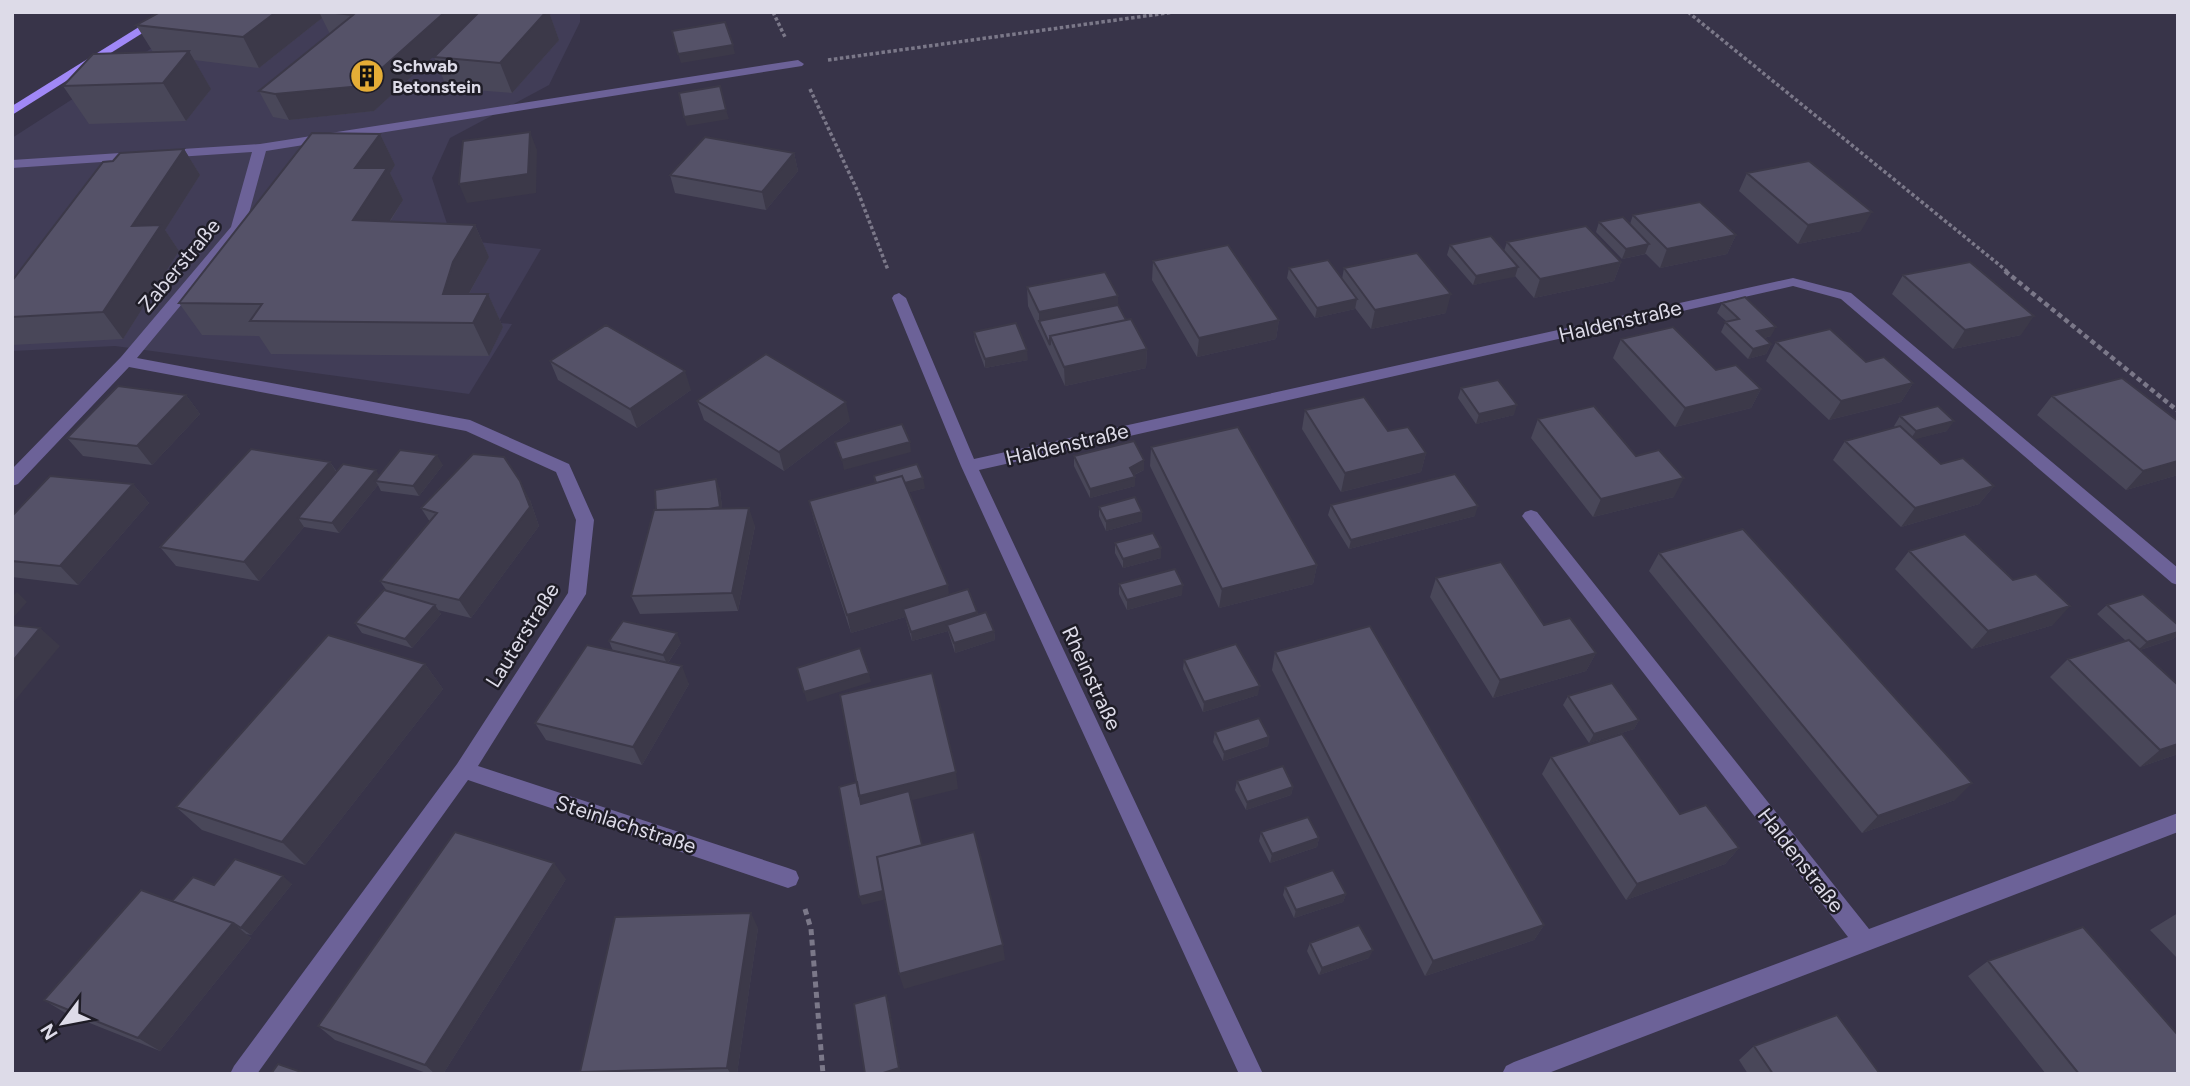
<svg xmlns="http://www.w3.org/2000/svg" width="2190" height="1086" font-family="Figtree,sans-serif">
<rect width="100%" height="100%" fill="#383449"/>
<path fill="#413d57" d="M217,12H580V22L549,85L450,138L432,178L452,239L541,249L498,323L512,324L469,394L115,346L12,351V138L169,37Z"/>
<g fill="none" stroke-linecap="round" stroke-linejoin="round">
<path stroke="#7b7889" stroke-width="3.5" stroke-dasharray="3.5 2.5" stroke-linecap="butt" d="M773,12L785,37
M1688,12L2008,272
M828,60L1174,12
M810,89L858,192L888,270"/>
<path stroke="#7b7889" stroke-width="4.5" stroke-dasharray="5 3.5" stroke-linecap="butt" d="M2005,271L2178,411"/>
<path stroke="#7b7889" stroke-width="5" stroke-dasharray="6 4.5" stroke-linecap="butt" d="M805,909L811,929L823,1074"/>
<path fill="#6c6298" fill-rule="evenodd" d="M798,60L804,64L802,66L266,151L245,228L137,358L470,420L569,464L594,520L586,594L478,766L788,868L796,871L799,878L796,885L788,888L468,780L257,1074H230L234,1066L457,764L568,593L576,520L556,472L466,431L129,367L18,484L12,486V469L121,357L231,227L252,152L12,168V160L260,144Z
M1793,278L1851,293L2178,568V585L2172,583L1841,299L1793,286L979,470L1263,1074H1239L961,466L892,298L894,295L899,293L906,298L974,459Z
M1531,510L1537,512L1869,929L2178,813V832L1546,1074H1502L1506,1066L1514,1062L1848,937L1525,520L1522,516L1525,512Z"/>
<path fill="#a088f7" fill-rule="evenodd" d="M163,12H176L12,115V106Z"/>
</g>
<path fill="#494759" d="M160,12H549L559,40L512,93L447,88L434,57L450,41L374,111L289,120L273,117L259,91L330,34L322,18L259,68L194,60L211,89L186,121L89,124L63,86L153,52L136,25Z
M380,134L395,165L390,173L403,200L390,222L475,225L489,257L469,294H488L503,327L489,356L271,354L259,336L202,335L179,303Z
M184,149L200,175L165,230L179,251L123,339L12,345V281L113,161Z
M794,153L798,171L766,210L675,193L670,175Z
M1747,173L1861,231L1798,244L1739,191Z
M1633,215L1736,235L1727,254L1660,268L1646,254L1622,259L1596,232L1599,222L1630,224Z
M1507,242L1621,262L1614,281L1534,298L1515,276L1473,285L1447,255L1450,245L1504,251Z
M1153,261L1279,320L1276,339L1197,357L1152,280Z
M1289,268L1342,279L1344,268L1446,313L1371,329L1355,308V309L1315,318L1287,278Z
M1903,275L2021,335L1953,349L1892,294Z
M1027,287L1118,296V305L1126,320L1147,349L1146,368L1065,386L1028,306Z
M1722,303L1771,336L1764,338L1771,344L1766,354L1748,359L1721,332L1726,321L1717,313Z
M974,332L1028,360L985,368L975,341Z
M1621,339L1716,370L1761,389L1751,408L1675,427L1613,358Z
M1776,342L1866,362L1913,383L1901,402L1829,420L1766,361Z
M550,361L691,390L637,428L558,380Z
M1461,388L1514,415L1476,424L1458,398Z
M186,395L200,414L152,465L83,456L67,438Z
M2052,396L2178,475L2126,490L2037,415Z
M697,401L850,421L784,471L704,420Z
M1305,410L1388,431L1426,453L1421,472L1341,492L1302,429Z
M1900,416L1947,431L1914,439L1941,464L1994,486L1979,504L1901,527L1833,460L1845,441L1895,427L1894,426Z
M1538,419L1636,456L1674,497L1593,517L1531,438Z
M1151,447L1317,565L1313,584L1219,608L1150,466Z
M1074,456L1144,460V470L1134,475L1135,486L1090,498L1074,466Z
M330,462L337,472L380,475L443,465L419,496L381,491L378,485L339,533L304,527L259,581L176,566L160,547Z
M874,476L925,488L909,492L949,595L977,612L978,615L994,631L995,640L955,653L948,631L912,641L905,617L851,633L814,520L809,501L875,483Z
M133,484L149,503L78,585L12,577V516Z
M720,489L722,508L755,526L738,611L640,614L631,596L656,510Z
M530,500L539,526L471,618L438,610L441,614L412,648L362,633L355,623L387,591L380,581L430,522L421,508Z
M1331,505L1475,516L1349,549L1328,515Z
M1099,507L1142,521L1106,531L1099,516Z
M1115,543L1161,558L1123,568L1115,553Z
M1909,551L2013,580L2053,625L1972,649L1895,569Z
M1659,553L1955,800L1862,833L1649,571Z
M1436,578L1544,625L1596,653L1586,671L1493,698L1430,597Z
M1119,584L1182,595L1127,610L1119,594Z
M2107,605L2178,625V635L2173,639L2140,650L2178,754L2140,767L2050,677L2068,659L2126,641L2097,614Z
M609,641L681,643L668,663L689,684L642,765L546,740L535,723L613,651Z
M1275,652L1544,925L1534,940L1425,976L1272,670Z
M1184,660L1258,695L1203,712L1183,669Z
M425,664L443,689L305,865L202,830L176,807Z
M1568,696L1639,720L1634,729L1589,743L1563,705Z
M1215,732L1269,737L1268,746L1223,761L1213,742Z
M1551,757L1739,848L1725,864L1626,900L1542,774Z
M1237,781L1293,787L1291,795L1246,810L1235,790Z
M1261,832L1319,838L1317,847L1270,863L1259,841Z
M566,879L443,1074H429L335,1040L318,1026Z
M292,884L251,935L246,934L251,938L160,1051L67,1014L44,1000L172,901L214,885Z
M1285,887L1346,894L1343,902L1294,918L1283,895Z
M2178,913V959L2150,930Z
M758,928L737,1074H581L580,1072Z
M1310,943L1369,958L1319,975L1307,951Z
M1988,961L2178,1074H2046L1968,976Z
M1754,1046L1880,1074H1748L1739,1060Z"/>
<path fill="#3c3949" d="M276,12H319L322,18L259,68L243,37Z
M445,12H482L374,111L289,120L275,94Z
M546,12H549L559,40L512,93L500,63Z
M733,45L735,54L681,63L678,54Z
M189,51L211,89L186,121L163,83Z
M726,110L729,119L687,126L684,117Z
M530,132L537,150L536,193L467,203L459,184Z
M380,134L395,165L390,173L403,200L370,252L353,220L355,168Z
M184,149L200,175L165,230L179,251L123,339L103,312L132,226Z
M794,153L798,171L766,210L762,192Z
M1872,212L1861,231L1798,244L1808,225Z
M475,225L489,257L468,295L443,294L453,262Z
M1736,235L1727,254L1660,268L1667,249Z
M1649,244L1645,254L1622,259L1626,249Z
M1621,262L1614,281L1534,298L1540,279Z
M1518,267L1515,277L1473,285L1476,276Z
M488,294L503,327L489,356L473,323Z
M1451,294L1446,313L1371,329L1375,310Z
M1118,296V315L1039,321V312Z
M1357,299L1355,309L1315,318L1317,308Z
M2034,316L2021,335L1953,349L1965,330Z
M1279,320L1276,339L1197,357L1199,338Z
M1776,327L1771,336L1752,341L1757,331Z
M1771,344L1766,354L1748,359L1753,349Z
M1147,349L1146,368L1065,386L1064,367Z
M1027,350L1028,360L985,368V359Z
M685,371L691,390L637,428L630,409Z
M1913,383L1901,402L1829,420L1841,401Z
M1761,389L1751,408L1675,427L1685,408Z
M186,395L200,414L152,465L137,446Z
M846,402L850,421L784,471L779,452Z
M1517,405L1514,415L1476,424L1479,414Z
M1954,421L1947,431L1909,441L1916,431Z
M910,442L911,452L844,470L842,460Z
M1426,453L1421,472L1341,492L1345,473Z
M437,455L443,465L419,496L413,486Z
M1144,460V470L1129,477L1130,468Z
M2178,461V475L2126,490L2143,471Z
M330,462L342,481L298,518L304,527L259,581L244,562Z
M376,470L382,480L375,481L378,485L339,533L332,523Z
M1135,477V486L1090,498V489Z
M923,478L925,488L881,500L879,490Z
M1684,478L1674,497L1593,517L1601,499Z
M716,479L720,489L723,516L660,528Z
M520,481L530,500L539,526L471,618L459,600Z
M133,484L149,503L78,585L60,566Z
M1994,486L1979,504L1901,527L1915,508Z
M1478,506L1475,516L1349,549L1351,540Z
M749,508L755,526L738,611L732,593Z
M1142,512V521L1106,531V521Z
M1161,548V558L1123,568V559Z
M1317,565L1313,584L1219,608L1222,589Z
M948,585L950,603L903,609L905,617L851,633L847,615Z
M1183,585L1182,595L1127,610V600Z
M17,592L27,602L12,619V597Z
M435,605L441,614L412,648L405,639Z
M2070,606L2053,625L1972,649L1988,631Z
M977,612L979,621L947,625L948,631L912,641L911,632Z
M40,628L60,646L12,704V662Z
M994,631L995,640L955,653L954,643Z
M2178,632V635L2173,639L2137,651L2147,642Z
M677,633L681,643L667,664L663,655Z
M1596,653L1586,671L1493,698L1500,680Z
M425,664L443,689L305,865L282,842Z
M682,666L689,684L642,765L633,747Z
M869,673L871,682L807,702L804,692Z
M1260,686L1258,695L1203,712L1204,702Z
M1639,720L1634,729L1589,743L1594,734Z
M1269,737L1268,746L1223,761L1224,752Z
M2178,744V754L2140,767L2160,750Z
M956,772L958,789L864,812L859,796Z
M1972,783L1955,800L1862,833L1878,816Z
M1293,787L1291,795L1246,810L1247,802Z
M1319,838L1317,847L1270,863L1272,854Z
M1739,848L1725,864L1626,900L1637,884Z
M554,863L566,879L443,1074H435L425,1065Z
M283,876L292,884L251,935L241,928Z
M885,890L887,899L862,905L859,897Z
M1346,894L1343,902L1294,918L1296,910Z
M751,913L758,928L737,1074H731L727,1068Z
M233,923L251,938L160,1051L138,1038Z
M1544,925L1534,940L1425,976L1433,961Z
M1003,945L1005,960L904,989L899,974Z
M1373,950L1369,958L1319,975L1322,968Z
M886,995L889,1003L901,1074H880Z"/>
<path fill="#555268" stroke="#3c3949" stroke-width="2" d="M160,12H276L243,37L136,25Z
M327,12H445L362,86L275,94L259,91L353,15Z
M479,12H546L500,63L434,57Z
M725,22L733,45L678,54L672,31Z
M189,51L163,83L63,86L93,54Z
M720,86L726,110L684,117L679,93Z
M530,132L528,174L459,184L463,141Z
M312,133L380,134L355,168H387L353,220L475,225L453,262L443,294H488L473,323L250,321L262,304L179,303Z
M705,137L794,153L762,192L670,175Z
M184,149L132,226L161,225L103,312L12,317V281L103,162L113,161L120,153Z
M1809,161L1872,212L1808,225L1747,173Z
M1700,202L1736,235L1667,249L1633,215Z
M1623,217L1649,244L1626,249L1599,222Z
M1586,226L1621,262L1540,279L1507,242Z
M1491,236L1518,267L1476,276L1450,245Z
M1228,245L1279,320L1199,338L1153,261Z
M1417,253L1451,294L1375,310L1344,268Z
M1328,260L1357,299L1317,308L1289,268Z
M1970,262L2034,316L1965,330L1903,275Z
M1105,272L1118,296L1039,312L1027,287Z
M1745,297L1776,327L1757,331L1771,344L1753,349L1725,322L1739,319L1722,303Z
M1118,305L1126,320L1050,336V345L1039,321Z
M1131,319L1147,349L1064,367L1050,336Z
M1016,323L1027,350L985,359L974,332Z
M606,325L685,371L630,409L550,361Z
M1673,327L1716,370L1736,365L1761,389L1685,408L1621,339Z
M1830,329L1866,362L1884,357L1913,383L1841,401L1776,342Z
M766,354L846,402L779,452L697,401Z
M2122,378L2178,421V461L2143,471L2052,396Z
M1498,380L1517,405L1479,414L1461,388Z
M118,386L186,395L137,446L67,438Z
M1364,397L1388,431L1408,427L1426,453L1345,473L1305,410Z
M1594,406L1636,456L1659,450L1684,478L1601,499L1538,419Z
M1938,406L1954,421L1916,431L1900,416Z
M902,424L910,442L842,460L835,442Z
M1900,426L1941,464L1963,458L1994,486L1915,508L1845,441Z
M1238,427L1317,565L1222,589L1151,447Z
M1134,441L1144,460L1130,468L1135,477L1090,489L1074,456Z
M251,449L330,462L244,562L160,547Z
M400,450L437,455L413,486L375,481Z
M473,454L504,457L520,481L530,507L459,600L380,581L437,513L421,508Z
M343,464L376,470L332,523L298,518Z
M917,464L923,478L905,483L902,476L876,483L874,476Z
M1455,474L1478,506L1351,540L1331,505Z
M50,476L133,484L60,566L12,561V516Z
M902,476L948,585L847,615L809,501Z
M716,479L720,507L709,509L656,510L655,490Z
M1135,497L1142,512L1106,521L1099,507Z
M749,508L732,593L631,596L654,510Z
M1743,529L1972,783L1878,816L1659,553Z
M1153,533L1161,548L1123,559L1115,543Z
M1965,534L2013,580L2036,574L2070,606L1988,631L1909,551Z
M1501,562L1544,625L1570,618L1596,653L1500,680L1436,578Z
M1175,569L1183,585L1127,600L1119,584Z
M968,589L977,612L911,632L903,609Z
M384,590L435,605L405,639L355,623Z
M2143,594L2178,625V632L2147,642L2107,605Z
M986,612L994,631L954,643L947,625Z
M623,621L677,633L663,655L609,641Z
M12,625L40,628L12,662Z
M1370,626L1544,925L1433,961L1275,652Z
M328,635L425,664L282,842L176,807Z
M2129,640L2178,685V744L2160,750L2068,659Z
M1236,644L1260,686L1204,702L1184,660Z
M587,645L682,666L633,747L535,723Z
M860,648L869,673L804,692L797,668Z
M932,673L956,772L859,796L840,695Z
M1612,683L1639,720L1594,734L1568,696Z
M1259,718L1269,737L1224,752L1215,732Z
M1622,734L1680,814L1706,805L1739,848L1637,884L1551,757Z
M1283,766L1293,787L1247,802L1237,781Z
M857,782L861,804L909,791L922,845L877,857L883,891L859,897L839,787Z
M1308,817L1319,838L1272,854L1261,832Z
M455,832L554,863L425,1065L318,1026Z
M974,832L1003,945L899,974L877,857Z
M235,859L283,876L241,928L233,923L172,901L193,877L214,885Z
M1333,870L1346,894L1296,910L1285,887Z
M141,890L233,923L138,1038L44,1000Z
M751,913L727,1068L580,1072L615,917Z
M1359,925L1373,950L1322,968L1310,943Z
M2083,927L2178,1035V1074H2079L1988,961Z
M886,995L899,1068L880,1074H865L854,1004Z
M1837,1015L1880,1074H1773L1754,1046Z
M278,1064L307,1074H271Z"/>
<defs>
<g id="building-disc" transform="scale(1.75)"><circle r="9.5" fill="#e5ad36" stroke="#1f1d27"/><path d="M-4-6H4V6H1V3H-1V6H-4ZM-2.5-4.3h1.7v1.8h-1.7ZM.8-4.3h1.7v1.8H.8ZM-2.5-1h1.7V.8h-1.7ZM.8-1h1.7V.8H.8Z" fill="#111"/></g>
</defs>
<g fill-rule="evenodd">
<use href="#building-disc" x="367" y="76"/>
</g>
<g text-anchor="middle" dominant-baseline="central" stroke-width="5" stroke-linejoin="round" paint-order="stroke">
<g font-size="18" font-weight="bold" fill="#dddbe8" stroke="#1f1d27" text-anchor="start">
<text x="392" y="66">Schwab<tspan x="392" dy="21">Betonstein</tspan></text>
</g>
<g font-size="21" fill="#dddbe8" stroke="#1f1d27">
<text transform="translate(179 265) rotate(-50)">Zaberstraße</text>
<text transform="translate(1620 321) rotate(-13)">Haldenstraße</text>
<text transform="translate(1067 444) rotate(-13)">Haldenstraße</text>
<text transform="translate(522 635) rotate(-58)">Lauterstraße</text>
<text transform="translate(1092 678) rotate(65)">Rheinstraße</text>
<text transform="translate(626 824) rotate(18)">Steinlachstraße</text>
<text transform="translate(1801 860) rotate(52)">Haldenstraße</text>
</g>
</g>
<rect width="2190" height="1086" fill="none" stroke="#dddbe8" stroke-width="28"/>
<g transform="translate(63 1023) rotate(238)" stroke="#1f1d27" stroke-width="5" paint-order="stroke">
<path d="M0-5L12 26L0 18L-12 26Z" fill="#dddbe8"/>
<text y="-10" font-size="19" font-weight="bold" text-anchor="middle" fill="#dddbe8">N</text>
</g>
</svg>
